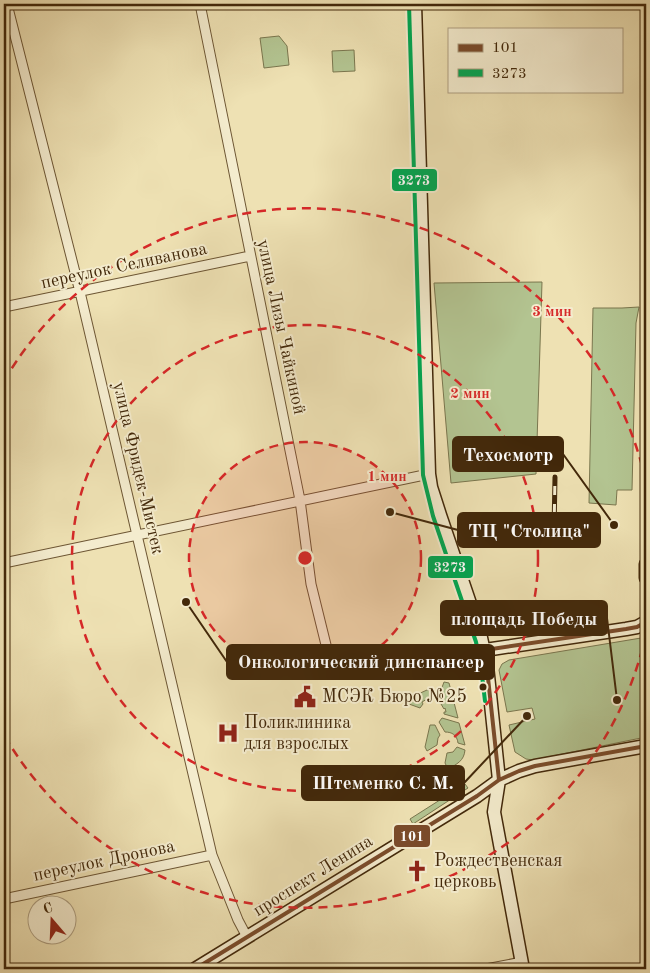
<svg xmlns="http://www.w3.org/2000/svg" width="650" height="973" font-family="'Old Standard TT',serif">
<rect width="100%" height="100%" fill="#eee1b3"/>
<filter id="stains"><feTurbulence type="fractalNoise" baseFrequency=".004" numOctaves="4"/><feColorMatrix values="0 0 0 0 .2 0 0 0 0 .09 0 0 0 0 .02 0 0 0 .5 -.17"/></filter>
<radialGradient id="worn" r=".72"><stop offset=".6" stop-color="#630" stop-opacity="0"/><stop offset="1" stop-color="#630" stop-opacity=".3"/></radialGradient>
<path fill="#b3c491" stroke="#7a764e" d="M279,36L287,46L289,65L264,68L260,38Z
M354,50L355,71L333,72L332,51Z
M542,282L536,474L451,483L434,283Z
M639,307L636,323L632,490H617L616,505L589,503L593,308H622Z
M641,638L646,639V737L533,760L526,759L515,752L509,725L535,719L532,708L507,712L499,670L502,664L509,660Z
M444,682L449,683L458,718L444,714V712H446L445,708L444,709L441,704L442,702L439,700L438,701H437Z
M427,690L436,691L435,694H433L432,697L433,698L432,701H428L427,699L422,702L423,704L420,708L409,704L416,695Z
M442,718L459,723L465,745L458,743C457,735 452,732 445,732L439,722Z
M430,725H435L440,735L438,738L437,745L427,751L425,747Z
M457,747L465,750C464,761 457,764 448,769L445,763L447,753L453,752Z
M465,784L468,788L413,824L410,819Z"/>
<g fill="none" stroke-linecap="round" stroke-linejoin="round">
<g stroke="#6d5634" stroke-width="11">
<path id="street" d="M7,4L80,292L212,855L238,920L247,937
M200,4L300,500L311,584L329,657
M4,307L250,256
M4,563L429,474
M4,899L212,855
M486,969L522,962"/>
</g>
<g stroke="#42280a" stroke-width="15">
<path id="secondary" d="M415,4L429,474L431,487L440,515L480,633L487,666L499,780L494,812L523,969
M646,564V578
M485,650L626,629L637,627L646,622
M195,969L477,796L499,780L519,771L535,766L646,746"/>
</g>
<use href="#street" stroke="#f4ecce" stroke-width="9"/>
<use href="#secondary" stroke="#f4ecce" stroke-width="12"/>
<g stroke="#42280a" stroke-width="5">
<path id="rail" d="M554,531L555,477"/>
</g>
<use href="#rail" stroke="#f4ecce" stroke-width="3" stroke-dasharray="9" stroke-linecap="butt"/>
<g stroke="#f4ecce" stroke-width="8">
<path id="bus-1" d="M485,650L626,629L637,627L646,622
M485,650L499,780
M195,969L477,796L499,780L519,771L535,766L646,746"/>
</g>
<g stroke="#f4ecce" stroke-width="8">
<path id="bus-2" d="M409,4L423,475L433,516L476,642L481,667L485,701"/>
</g>
<use href="#bus-1" stroke="#7a4b2a" stroke-width="4"/>
<use href="#bus-2" stroke="#00a651" stroke-width="4"/>
</g>
<circle cx="305" cy="558" r="116" fill="#d62828" fill-opacity=".12"/>
<g fill="none" stroke="#d62828" stroke-width="2.5" stroke-dasharray="9 6">
<circle cx="305" cy="558" r="116"/>
<circle cx="305" cy="558" r="233"/>
<path d="M646 634A349 349 0 0 1 4 735M4 381A349 349 0 0 1 646 482"/>
</g>
<defs>
<g id="civic-bare" transform="scale(1.725)"><path d="M-.6-6.5H3V-4.5H.6V-3L4-1V1h2V6H-6V1h2V-1L-.6-3ZM-1.2 2.5V6h2.4V2.5Z" fill="#8f2418" stroke="#f4ecce" stroke-width="2.5" paint-order="stroke"/></g>
<g id="hospital-bare" transform="scale(1.725)"><path d="M-5-5h3v3.5h4V-5h3V5h-3V1.5h-4V5h-3Z" fill="#8f2418" stroke="#f4ecce" stroke-width="2.5" paint-order="stroke"/></g>
<g id="church-bare" transform="scale(1.725)"><path d="M-1.2-6h2.4v3.5h3.3v2.4h-3.3V6h-2.4V-.1h-3.3v-2.4h3.3Z" fill="#8f2418" stroke="#f4ecce" stroke-width="2.5" paint-order="stroke"/></g>
</defs>
<g fill-rule="evenodd">
<use href="#civic-bare" x="305" y="697"/>
<use href="#hospital-bare" x="228" y="733"/>
<use href="#church-bare" x="417" y="871"/>
</g>
<circle fill="#42280a" stroke="#f4ecce" stroke-width="2" cx="483" cy="687" r="4.5"/>
<g text-anchor="middle" dominant-baseline="central" stroke-width="4" stroke-linejoin="round" paint-order="stroke">
<g font-size="18" fill="#42280a" stroke="#f4ecce">
<text transform="translate(124 266) rotate(-12)">переулок Селиванова</text>
<text transform="translate(281 327) rotate(78)">улица Лизы Чайкиной</text>
<text transform="translate(138 468) rotate(77)">улица Фридек-Мистек</text>
<text transform="translate(104 861) rotate(-12)">переулок Дронова</text>
<text transform="translate(313 876) rotate(-32)">проспект Ленина</text>
</g>
<g font-size="18" fill="#42280a" stroke="#f4ecce" text-anchor="start">
<text x="322" y="697">МСЭК Бюро №25</text>
<text x="244" y="723">Поликлиника<tspan x="244" dy="21">для взрослых</tspan></text>
<text x="434" y="861">Рождественская<tspan x="434" dy="21">церковь</tspan></text>
</g>
</g>
<circle cx="305" cy="558" r="8" fill="#d62828" stroke="#f4ecce" stroke-width="2.5"/>
<g font-size="15" text-anchor="middle" font-weight="bold" fill="#d62828" stroke="#f4ecce" stroke-width="4" stroke-linejoin="round" paint-order="stroke">
<text x="552" y="316">3 мин</text>
<text x="470" y="398">2 мин</text>
<text x="387" y="481">1 мин</text>
</g>
<path fill="none" stroke="#42280a" stroke-width="2" d="M614 525L563 454M390 512L458 530M617 700L607 618M186 602L227 662M527 716L464 783"/>
<g fill="#42280a" stroke="#f4ecce" stroke-width="2">
<circle cx="614" cy="525" r="5"/>
<circle cx="390" cy="512" r="5"/>
<circle cx="617" cy="700" r="5"/>
<circle cx="186" cy="602" r="5"/>
<circle cx="527" cy="716" r="5"/>
</g>
<g fill="#42280a" stroke="#42280a" stroke-width="2">
<rect x="453" y="437" width="110" height="34" rx="5"/>
<rect x="458" y="513" width="142" height="34" rx="5"/>
<rect x="441" y="601" width="166" height="34" rx="5"/>
<rect x="227" y="645" width="267" height="34" rx="5"/>
<rect x="302" y="766" width="162" height="34" rx="5"/>
</g>
<g font-size="19" text-anchor="middle" font-weight="bold" fill="#fff">
<text x="508" y="461">Техосмотр</text>
<text x="529" y="537">ТЦ "Столица"</text>
<text x="524" y="625">площадь Победы</text>
<text x="361" y="668">Онкологический динспансер</text>
<text x="383" y="789">Штеменко С. М.</text>
</g>
<g stroke="#f4ecce" stroke-width="2">
<rect x="391" y="168" width="47" height="24" rx="5" fill="#00a651"/>
<rect x="427" y="555" width="47" height="24" rx="5" fill="#00a651"/>
<rect x="393" y="824" width="38" height="24" rx="5" fill="#7a4b2a"/>
</g>
<g font-size="14" text-anchor="middle" font-weight="bold" fill="#fff">
<text x="414" y="185">3273</text>
<text x="450" y="572">3273</text>
<text x="412" y="841">101</text>
</g>
<rect width="650" height="973" fill="none" stroke="#eee1b3" stroke-width="20"/>
<rect x="5" y="5" width="640" height="963" fill="none" stroke="#42280a" stroke-width="2.5"/>
<rect x="10" y="10" width="630" height="953" fill="none" stroke="#42280a"/>
<rect x="448" y="28" width="175" height="65" fill="#f4ecce" stroke="#ad9e80"/>
<rect x="458" y="44" width="25" height="8" fill="#7a4b2a" stroke="#ad9e80"/>
<text x="492" y="52" font-size="15" fill="#42280a">101</text>
<rect x="458" y="69" width="25" height="8" fill="#00a651" stroke="#ad9e80"/>
<text x="492" y="78" font-size="15" fill="#42280a">3273</text>
<g transform="translate(52 920) rotate(341)"><circle r="24" fill="#f4ecce" stroke="#ad9e80"/>
<path d="M0-4L9 19L0 12L-9 19Z" fill="#8f2418"/>
<text y="-8" font-size="14" font-weight="bold" text-anchor="middle" fill="#42280a">С</text>
</g>
<rect width="100%" height="100%" filter="url(#stains)"/>
<rect width="100%" height="100%" fill="url(#worn)"/>
</svg>
